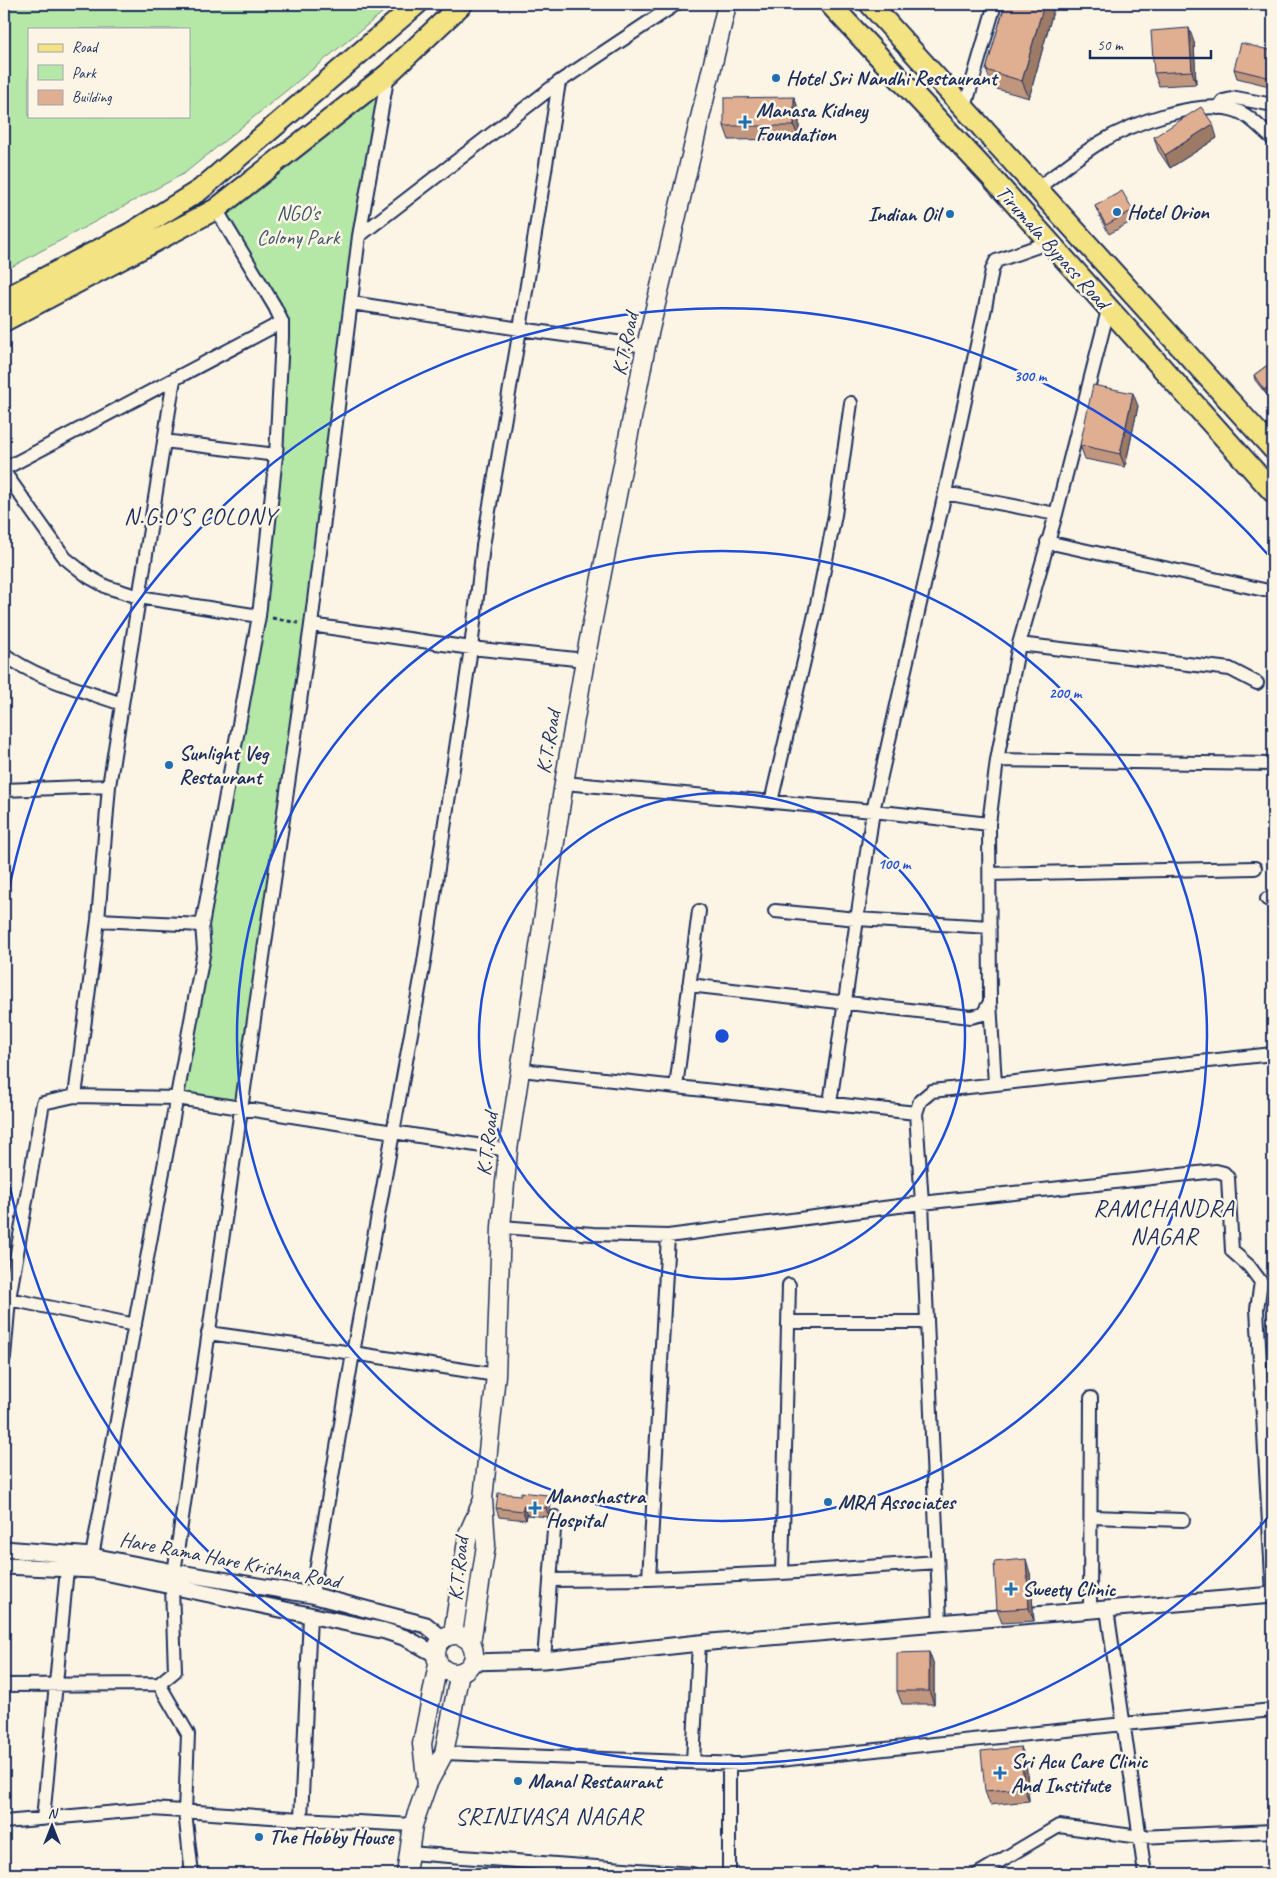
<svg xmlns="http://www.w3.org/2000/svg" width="1277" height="1878" font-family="Caveat,sans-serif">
<rect width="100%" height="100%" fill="#fcf5e5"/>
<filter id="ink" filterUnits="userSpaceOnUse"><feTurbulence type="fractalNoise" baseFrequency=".02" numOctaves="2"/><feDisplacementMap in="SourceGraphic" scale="10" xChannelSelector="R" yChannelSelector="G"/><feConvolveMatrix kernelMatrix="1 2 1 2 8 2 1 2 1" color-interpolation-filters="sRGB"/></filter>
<g filter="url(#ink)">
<path fill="#b5e7a7" stroke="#688b82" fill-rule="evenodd" d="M4,4H393L185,173L4,271ZM29,29H189V116H29Z
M388,74L240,1108L174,1097L267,604L282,322L216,209Z"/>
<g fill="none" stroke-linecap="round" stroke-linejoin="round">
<g stroke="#1b2f5e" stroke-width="16">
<path id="minor" d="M965,107L995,4
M1218,108L1223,101L1236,98L1273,105
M1038,188C1058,173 1078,156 1099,143C1132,123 1200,98 1237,111C1251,116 1262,130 1273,139
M359,236L559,82L676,4
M352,303L520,329L646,346
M164,441L276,455
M4,469L282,322
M4,472L65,558L89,577L107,587L139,597L259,616
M945,493L1056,514L1019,644L997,760
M1056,514L1108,310
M1047,542L1264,590
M311,625L471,648L585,660
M1019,644L1230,669L1257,683
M4,654C34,678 85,691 122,704
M564,783L873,811L989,824
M109,786L174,379
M4,790L109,786L98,920L75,1096L43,1103L9,1299L4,1357
M771,802L815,614L835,515L851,403
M990,874L1255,868
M1267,899L1273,898
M775,911L857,919L990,927
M202,925L259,616L276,455L282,338V322L275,307L216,209
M689,985L971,1017L983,1014L990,1002L989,824L997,760L1273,764
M990,1002L995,1084
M521,1070L916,1113
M676,1087L699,911
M75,1096L177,1098L508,1150
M830,1103L873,811L945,493L985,308L992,270L996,261L1050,242
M501,1227L593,1234L668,1236L922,1203L1216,1171L1224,1173L1228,1178L1232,1251L1249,1266L1261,1282L1257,1309L1273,1595
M668,1236L649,1579L782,1573L937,1562
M9,1299L135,1325
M788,1322H927
M208,1333L353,1353L496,1375
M1091,1517L1183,1520
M92,1556L204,950L202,925L98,920
M782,1573L789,1285
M550,1580L649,1579
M312,1595L353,1353L424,962L471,648L483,546L520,329L559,82
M1107,1609L1145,1874
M1090,1610L1091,1398
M310,1616L301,1819L413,1825
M940,1623L922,1203L916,1113L920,1101L932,1091L1273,1054
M544,1660L555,1517
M4,1685L159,1684
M444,1753L741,1764L1124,1724L1273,1710
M693,1762L699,1643
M729,1763V1874
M43,1819L67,1569
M4,1822L152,1809L301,1819
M409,1853L692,1874
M192,1874L185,1812L188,1734L159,1684L175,1671L172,1587L311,625L359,236L388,74
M978,1874L1059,1826L1140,1837L1273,1831"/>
</g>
<g stroke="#1b2f5e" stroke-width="19">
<path id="tertiary" d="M4,1549L92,1556L174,1572L312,1595L426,1625L442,1638
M4,1566L95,1570L385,1631L406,1638L435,1654
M472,1662L544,1660L699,1643L1273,1595"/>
</g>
<g stroke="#1b2f5e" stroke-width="21">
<path id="secondary" d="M453,1634L468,1534L482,1502
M436 1654a19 19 0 1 1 38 0a19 19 0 1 1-38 0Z
M471,1643L486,1545L483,1499L496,1375L501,1227L508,1150L564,783L585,660L646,346L727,4
M427,1785L422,1744L438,1664
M406,1874L413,1825L427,1785L444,1753L460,1672"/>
</g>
<g stroke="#1b2f5e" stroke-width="24">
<path id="primary" d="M830,4L992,178L1273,492
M870,4L1273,449
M4,299L131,233L200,190L417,4
M4,321L216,209L388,74L462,4"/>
</g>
<path stroke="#1b2f5e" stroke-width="3" stroke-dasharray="4 4" stroke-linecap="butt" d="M272,618L298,623"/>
<use href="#minor" stroke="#fcf5e5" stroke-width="12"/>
<use href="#tertiary" stroke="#fcf5e5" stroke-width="15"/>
<use href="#secondary" stroke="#fcf5e5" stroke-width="18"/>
<use href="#primary" stroke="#f4e382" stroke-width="20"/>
</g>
<path fill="#c1967e" stroke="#1b2f5e" d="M1005,4H1055L1029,98L993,88L986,70Z
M1194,42L1196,84L1159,86L1154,73Z
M1273,51V87L1237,78L1234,69Z
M794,97L799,111V139L729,140L724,126Z
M1154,137L1217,138L1170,168L1158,150Z
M1095,206L1133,210L1136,219L1109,234L1099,215Z
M1273,361L1266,394L1255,380L1254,375Z
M1138,406L1125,467L1085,459L1080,445Z
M521,1495H547L551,1504L549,1517L527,1515L526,1520L499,1517L496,1508Z
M1030,1573L1034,1621L1002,1623L997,1610Z
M929,1652L934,1666V1704H902L897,1691Z
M1026,1760L1029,1801L990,1805L985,1791Z"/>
<path fill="#9d7a66" stroke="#1b2f5e" d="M1044,4H1055L1029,98L1022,81Z
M1189,28L1194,42L1196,84L1192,71Z
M1273,71V83L1271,78Z
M794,97L799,111V139L794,126Z
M1213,124L1217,138L1170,168L1165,155Z
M1273,383V389L1266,394L1264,390Z
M1133,393L1138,406L1125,467L1120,454Z
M547,1495L551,1504L549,1517L546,1508Z
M523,1506L527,1515L526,1520L523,1511Z
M1026,1559L1030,1573L1034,1621L1029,1608Z
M929,1652L934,1666V1704L929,1691Z
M1021,1747L1026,1760L1029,1801L1024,1788Z"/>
<path fill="#e0af92" stroke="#1b2f5e" d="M1005,4H1044L1022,81L986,70Z
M1189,28L1192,71L1154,73L1151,31Z
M1241,43L1273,51V71L1271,78L1234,69Z
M794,97V126H724V98Z
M1201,107L1213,124L1165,155L1154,137Z
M1122,191L1133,210L1106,225L1095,206Z
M1273,361V383L1264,390L1254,375Z
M1093,385L1133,393L1120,454L1080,445Z
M521,1492L547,1495L546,1508L523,1506V1511L496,1508L498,1493L521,1495Z
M1026,1559L1029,1608L997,1610L994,1562Z
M929,1652V1691H897V1653Z
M1021,1747L1024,1788L985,1791L981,1751Z"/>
</g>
<g fill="none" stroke="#1d4ed8" stroke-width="2.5">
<circle cx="722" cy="1036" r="243"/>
<circle cx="722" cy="1036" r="485"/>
<path d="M1271 1514A728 728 0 0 1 4 1156M4 916A728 728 0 0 1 1271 558"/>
</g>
<g fill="#1f6fb2" stroke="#fcf5e5" stroke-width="2">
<circle cx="776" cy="78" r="5"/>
<path d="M742.5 114.5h5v5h5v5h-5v5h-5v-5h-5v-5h5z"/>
<circle cx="1117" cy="212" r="5"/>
<circle cx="950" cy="214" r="5"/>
<circle cx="169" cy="765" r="5"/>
<circle cx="828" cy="1502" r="5"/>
<path d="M532.5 1500.5h5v5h5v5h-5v5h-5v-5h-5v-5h5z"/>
<path d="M1008.5 1581.5h5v5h5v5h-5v5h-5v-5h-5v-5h5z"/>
<path d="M997.5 1765.5h5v5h5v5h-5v5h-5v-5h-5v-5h5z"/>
<circle cx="518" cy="1781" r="5"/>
<circle cx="259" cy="1837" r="5"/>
</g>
<g text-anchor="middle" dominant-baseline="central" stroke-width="5" stroke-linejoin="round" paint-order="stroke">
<g font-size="21" font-weight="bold" fill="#1b2f5e" stroke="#fcf5e5" text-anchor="start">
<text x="786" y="78">Hotel Sri Nandhi Restaurant</text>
<text x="756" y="110">Manasa Kidney<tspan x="756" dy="24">Foundation</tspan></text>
<text x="1127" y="212">Hotel Orion</text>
<text x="940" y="214" text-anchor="end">Indian Oil</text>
<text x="179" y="753">Sunlight Veg<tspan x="179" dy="24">Restaurant</tspan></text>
<text x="546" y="1496">Manoshastra<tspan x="546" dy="24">Hospital</tspan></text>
<text x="838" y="1502">MRA Associates</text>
<text x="1022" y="1589">Sweety Clinic</text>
<text x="1011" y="1761">Sri Acu Care Clinic<tspan x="1011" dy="24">And Institute</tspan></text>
<text x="528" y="1781">Manal Restaurant</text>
<text x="269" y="1837">The Hobby House</text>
</g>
<g font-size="21" fill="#3a546d" stroke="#fcf5e5">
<text x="298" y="213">NGO's<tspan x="298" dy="24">Colony Park</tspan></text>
</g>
<g font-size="21" fill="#1b2f5e" stroke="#fcf5e5">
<text transform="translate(1053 247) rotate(48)">Tirumala Bypass Road</text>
<text transform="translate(625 344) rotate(-78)">K.T.Road</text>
<text transform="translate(548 742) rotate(-80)">K.T.Road</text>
<text transform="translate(487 1144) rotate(-83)">K.T.Road</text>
<text transform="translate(230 1560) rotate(11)">Hare Rama Hare Krishna Road</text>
<text transform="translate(458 1569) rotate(-84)">K.T.Road</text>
</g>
<g font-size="24" letter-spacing="1" fill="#1b2f5e" stroke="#fcf5e5">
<text x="200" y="516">N.G.O'S COLONY</text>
<text x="1164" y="1208">RAMCHANDRA<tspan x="1164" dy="28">NAGAR</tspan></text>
<text x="549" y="1816">SRINIVASA NAGAR</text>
</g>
</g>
<circle cx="722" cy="1036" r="8" fill="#1d4ed8" stroke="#fcf5e5" stroke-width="2.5"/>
<g font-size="15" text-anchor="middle" font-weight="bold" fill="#1d4ed8" stroke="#fcf5e5" stroke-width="5" stroke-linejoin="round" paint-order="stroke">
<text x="1030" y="381">300 m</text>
<text x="1065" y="698">200 m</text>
<text x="894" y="869">100 m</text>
</g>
<rect width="1277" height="1878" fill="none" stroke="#fcf5e5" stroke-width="20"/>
<rect x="10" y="10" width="1257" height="1858" fill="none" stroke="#1b2f5e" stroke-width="2" filter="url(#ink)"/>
<rect x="28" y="28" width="162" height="90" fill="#fcf5e5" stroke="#a2a6af"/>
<rect x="38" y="44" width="25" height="8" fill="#f4e382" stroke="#a2a6af"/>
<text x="72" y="52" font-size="15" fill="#1b2f5e">Road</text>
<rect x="38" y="65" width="25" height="15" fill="#b5e7a7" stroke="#a2a6af"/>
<text x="72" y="78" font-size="15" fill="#1b2f5e">Park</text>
<rect x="38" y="90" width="25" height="15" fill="#e0af92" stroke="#a2a6af"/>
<text x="72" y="102" font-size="15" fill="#1b2f5e">Building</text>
<g transform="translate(52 1826)" stroke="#fcf5e5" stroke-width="4" paint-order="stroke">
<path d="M0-4L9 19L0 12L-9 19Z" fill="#1b2f5e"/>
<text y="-8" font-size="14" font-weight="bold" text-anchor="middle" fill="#1b2f5e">N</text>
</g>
<path d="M1090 50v8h121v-8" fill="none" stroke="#1b2f5e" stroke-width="2.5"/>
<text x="1097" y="50" font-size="15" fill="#1b2f5e" stroke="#fcf5e5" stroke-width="4" paint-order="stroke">50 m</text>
</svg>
